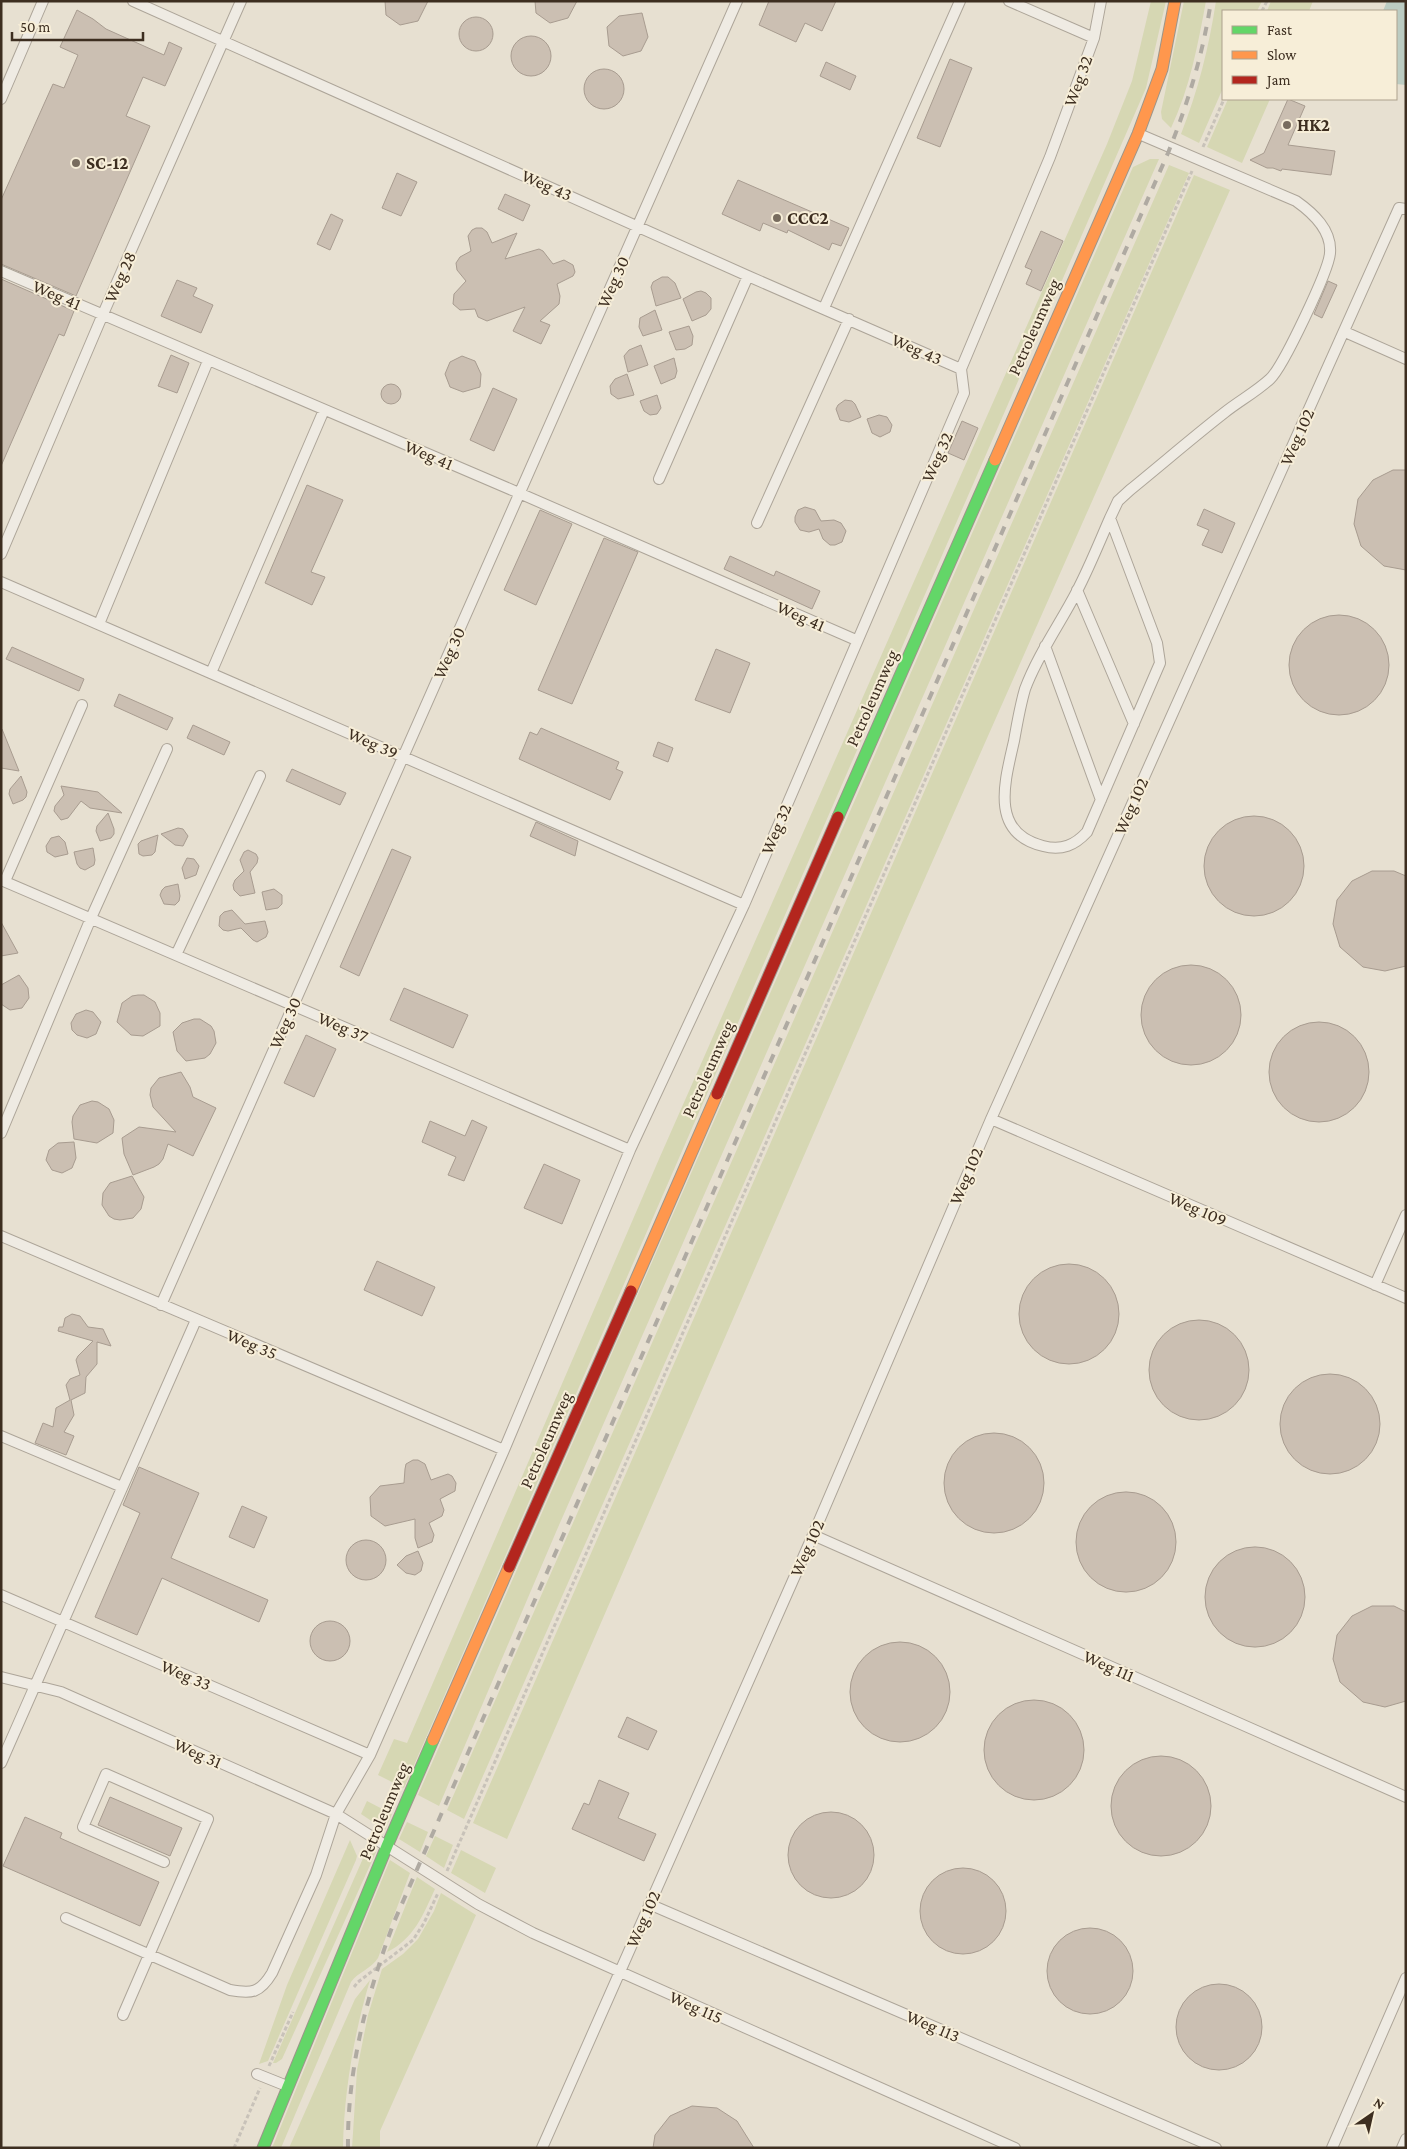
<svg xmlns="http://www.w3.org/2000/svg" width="1407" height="2149" font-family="'Crimson Pro',serif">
<rect width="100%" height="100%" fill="#e7e0d1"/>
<path fill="#d6d7b3" d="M1151,1H1166L1146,88L404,1788L378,1775L394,1739L407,1743L659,1159L1107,144L1132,81Z
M1184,1H1206C1198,44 1190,88 1171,128L1162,119L1161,112Z
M1216,1H1262L1257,11H1223V88L1199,143L1181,134C1198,91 1209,47 1216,1Z
M1271,1H1313L1309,11H1267Z
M1228,99H1270L1242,163L1207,147Z
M1150,159H1159L556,1532L439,1806L418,1795L1133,167Z
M1169,165L1189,173L464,1819L447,1810Z
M1194,175L1230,190L906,921L507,1839L473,1823Z
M367,1801L392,1814L385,1830L361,1814Z
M407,1822L428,1832L420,1852L399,1839Z
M435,1836L453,1845L444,1868L426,1856Z
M350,1840L357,1856L356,1860L268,2061L259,2064L287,1985Z
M368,1847L376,1852L282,2059L276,2063H273Z
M461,1850L496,1868L485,1893L451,1873Z
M390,1860L410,1873L378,1958C371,1969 358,1972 351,1982L281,2148H272Z
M417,1877L435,1889C423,1915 414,1939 387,1952Z
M441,1893L476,1915L380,2131V2148H352L357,2070L368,2015L382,1969L403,1954L418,1939L434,1911Z
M370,1980C354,2034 344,2091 343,2148H289L355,1999Z"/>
<path fill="#bcccc2" d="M1387,1H1406V85L1396,84V11H1383Z"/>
<path fill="#cbbfb2" stroke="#a89c90" d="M385,1H428L418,21L400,25L386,15Z
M535,1H577L568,18L550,23L536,13Z
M769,1H836L822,31L805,23L796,42L759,25Z
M77,10L93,19L106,29L164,55L169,42L182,48L165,86L143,77L126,116L150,126L76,296L1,264V200L53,84L64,88L78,55L60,47Z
M642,13L648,37L641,51L623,56L609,46L607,27L619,16Z
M459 34a17 17 0 1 1 34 0a17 17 0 1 1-34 0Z
M511 56a20 20 0 1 1 40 0a20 20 0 1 1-40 0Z
M950,59L972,68L940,147L917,138Z
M826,62L856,76L850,90L820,76Z
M584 89a20 20 0 1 1 40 0a20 20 0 1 1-40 0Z
M1288,99L1305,106L1288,145L1335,151L1331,175L1282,169L1281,171L1273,168H1267L1250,160L1264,153Z
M397,173L417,182L401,216L382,208Z
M738,180L849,228L841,246L832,243L829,250L788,230L787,233L763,223L760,231L722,214Z
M505,194L530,205L523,221L498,209Z
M331,214L343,220L330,250L317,244Z
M476,228H482L487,232L492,243L517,233L505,259L539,249L543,251L553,264L564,260L573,265L575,272L573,276L557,284L560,296L559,304L540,321L550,325L541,344L513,331L525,307L487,321L478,317L475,309L460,310L453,304L454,294L466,281L457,270L456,263L460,257L471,251L468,236L472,230Z
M1041,231L1063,241L1041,291L1026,284L1032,270L1025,267Z
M662,277H668L675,283L681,298L656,306L651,287L653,282Z
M1,279L74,311L64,336L59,334L1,466Z
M177,280L197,288L193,296L213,305L201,333L161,316Z
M1328,281L1337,285L1322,318L1314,314Z
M701,291L706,293L711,298V309L706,315L692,321L683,299L696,292Z
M655,310L662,330L643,336L639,327L640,318Z
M689,326L693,336L692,345L685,349L676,350L669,332Z
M641,345L648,365L628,372L624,356L629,350Z
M171,355L189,363L177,393L158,386Z
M462,356L475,361L481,374L480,387L463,392L450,387L445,374L450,362Z
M674,358L677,371L675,378L661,384L654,366Z
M627,374L634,395L618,399L611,394L610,386L615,379Z
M381 394a10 10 0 1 1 20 0a10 10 0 1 1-20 0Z
M493,388L517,399L494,451L470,440Z
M657,395L661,408L657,414L650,415L644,411L640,401Z
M845,400L852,401L855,404L861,417L849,422L840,420L836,409L838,405Z
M879,415L887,417L892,425L890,432L880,437L872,433L867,419Z
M962,421L978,428L964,460L948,453Z
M1393,470H1406V570L1384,566L1361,546L1354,524L1358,499L1373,480Z
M307,485L343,500L311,572L325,577L312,605L265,583Z
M805,507L815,510L821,521L834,520L841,523L846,531L842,542L835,545H830L823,539L819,529L809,532L800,530L795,522V517L798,510Z
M1204,509L1235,523L1222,553L1202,545L1209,530L1197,525Z
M540,510L572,524L536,605L504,590Z
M604,538L638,552L572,704L538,690Z
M730,556L774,576L776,571L820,591L812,609L724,569Z
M1289 665a50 50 0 1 1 100 0a50 50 0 1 1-100 0Z
M12,647L84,679L79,691L6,659Z
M716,649L750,663L730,713L695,700Z
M119,694L173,718L167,730L114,706Z
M193,725L230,742L224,755L187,738Z
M541,728L619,762L616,769L623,772L610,800L519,759L530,732L537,735Z
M1,729H2L19,771L1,768Z
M658,742L673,748L668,762L653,756Z
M292,769L346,793L340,805L286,781Z
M21,776L27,792L26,797L23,800L13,804L9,794L10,789Z
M61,786L98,792L122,813L90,808L81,801L68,818L61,820L54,811L55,806L64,795Z
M108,813L114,829V834L111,838L100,841L96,831L97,826Z
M1204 866a50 50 0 1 1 100 0a50 50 0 1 1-100 0Z
M536,822L578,841L575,856L530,836Z
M178,828L183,829L188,836L183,846L175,845L161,834Z
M158,835L155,852L152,855L143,856L139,854L138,844L141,841Z
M59,836L65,842L68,854L55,857L47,852L46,846L51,838Z
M93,848L95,860L94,865L85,870L80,868L77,864L74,852Z
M392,849L411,857L359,976L340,967Z
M248,850L256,854L258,858L257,863L250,872L255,893L240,896L234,890L233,885L235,880L244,871L240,860L244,852Z
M187,858L194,859L199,866L196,875L185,879L182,868Z
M1372,871H1394L1406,876V966L1385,971L1363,967L1340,947L1333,924L1337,900L1352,881Z
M178,884L180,896L179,901L175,905L164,904L160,895L162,890L165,887Z
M274,889L282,895V904L278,908L266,910L262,892Z
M232,910L245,924L265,921L268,932L266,937L257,942L253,940L241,928L228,931L223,930L219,926L220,916L224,912Z
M1,922L18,953L1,956Z
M1141 1015a50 50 0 1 1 100 0a50 50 0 1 1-100 0Z
M19,975L28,988L29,998L22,1008L10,1010L1,1004V985Z
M404,988L468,1015L453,1048L390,1020Z
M138,995H144L155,1002L160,1013V1026L143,1036L131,1035L117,1022L122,1003L132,996Z
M86,1010L93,1012L101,1022L96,1034L87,1038L77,1035L72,1030L71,1023L76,1014Z
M194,1019H200L211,1026L214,1031L216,1043L210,1054L205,1058L186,1061L177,1051L173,1032L182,1023Z
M1269 1072a50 50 0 1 1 100 0a50 50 0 1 1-100 0Z
M306,1035L336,1049L314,1097L284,1083Z
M181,1072L190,1087L193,1097L216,1108L193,1156L168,1144L163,1159L159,1164L154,1167L133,1175L124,1154L122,1138L139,1127L176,1132L153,1107L150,1095L151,1088L159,1078Z
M92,1101L98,1102L109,1109L114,1120L113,1133L97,1143L74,1139L72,1122L73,1116L80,1105Z
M472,1120L487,1127L464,1181L448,1175L456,1157L422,1142L430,1121L465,1136Z
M74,1142L76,1158L72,1168L62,1173L52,1170L46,1160L49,1150L58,1143Z
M544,1164L580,1180L562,1224L524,1208Z
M132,1176L144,1197L141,1209L133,1218L120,1220L114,1219L109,1216L102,1205L103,1193L110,1183Z
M377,1261L435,1287L422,1316L364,1290Z
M1019 1314a50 50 0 1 1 100 0a50 50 0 1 1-100 0Z
M72,1314L80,1316L88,1327L103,1329L111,1346L97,1342V1364L86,1377L85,1393L71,1400L74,1415L64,1432L74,1436L66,1455L35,1443L43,1423L53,1427L56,1408L70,1400L66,1385L70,1379L80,1375L76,1360L78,1356L93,1341L58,1331L59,1327H63L65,1318Z
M1149 1370a50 50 0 1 1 100 0a50 50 0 1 1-100 0Z
M1280 1424a50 50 0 1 1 100 0a50 50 0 1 1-100 0Z
M944 1483a50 50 0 1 1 100 0a50 50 0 1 1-100 0Z
M413,1460H418L425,1464L431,1480L448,1474L452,1476L456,1483L455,1491L440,1499L444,1510L442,1516L429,1523L434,1535L432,1542L418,1548L415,1538V1519L385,1526L371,1516L370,1497L380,1486L404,1483L405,1469L406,1464Z
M139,1467L199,1493L171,1558L268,1600L259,1622L162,1578L137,1635L95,1617L140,1513L123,1505Z
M1076 1542a50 50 0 1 1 100 0a50 50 0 1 1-100 0Z
M242,1506L267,1517L254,1548L229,1537Z
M346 1560a20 20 0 1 1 40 0a20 20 0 1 1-40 0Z
M1205 1597a50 50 0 1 1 100 0a50 50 0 1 1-100 0Z
M418,1551L423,1563L421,1571L415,1575L406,1573L397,1565L406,1556Z
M1372,1606H1394L1406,1612V1701L1385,1707L1363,1702L1340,1682L1333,1659L1337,1635L1352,1616Z
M310 1641a20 20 0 1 1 40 0a20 20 0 1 1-40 0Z
M850 1692a50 50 0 1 1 100 0a50 50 0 1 1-100 0Z
M984 1750a50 50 0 1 1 100 0a50 50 0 1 1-100 0Z
M627,1717L657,1731L648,1750L618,1737Z
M1111 1806a50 50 0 1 1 100 0a50 50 0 1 1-100 0Z
M599,1780L629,1793L618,1818L656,1834L644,1861L572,1829L584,1803L589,1805Z
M110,1797L182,1828L170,1856L98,1825Z
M788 1855a43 43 0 1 1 86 0a43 43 0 1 1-86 0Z
M25,1817L62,1833L60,1838L159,1882L140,1926L3,1866Z
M920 1911a43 43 0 1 1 86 0a43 43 0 1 1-86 0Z
M1047 1971a43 43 0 1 1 86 0a43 43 0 1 1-86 0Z
M1176 2027a43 43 0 1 1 86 0a43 43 0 1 1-86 0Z
M692,2106L717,2108L737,2121L754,2148H653L655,2135L670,2116Z"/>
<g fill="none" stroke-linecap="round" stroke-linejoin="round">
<g stroke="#ada599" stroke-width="12">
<path id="lane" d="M133,1L748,276L961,369
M1009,1L1094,38
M1,99L43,1
M1,271L519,493L856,640
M824,308L960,1
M1345,332L1406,359
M659,479L748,276
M1110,518C1099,543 1089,568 1077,591C1060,624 1038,654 1025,689C1020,706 1017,724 1014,741C1005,781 989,833 1043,846C1062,851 1075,845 1087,832L1160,663L1157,643L1110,518L1118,501L1130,490C1162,464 1192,438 1224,413C1239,401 1256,392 1270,379C1283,367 1329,270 1330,253C1332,230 1313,213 1296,201L1139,134
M757,523L849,319
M1,554L103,314L241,1
M1,582L744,905
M1077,590L1134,724
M99,624L208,361
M1045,646L1101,800
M211,673L324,410
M1,880L630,1150
M5,881L82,705
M176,955L260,776
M991,1119L1406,1298
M1,1133L91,918L167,749
M1,1236L504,1450
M1375,1285L1406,1215
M161,1305L737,1
M1,1436L122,1487
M813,1535L1406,1797
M1,1595L370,1755
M1,1677L61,1692L336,1814L478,1904L533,1933L1015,2148
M1,1763L196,1320
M649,1904L1216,2148
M66,1918L230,1990C252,1994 260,1993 272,1973L316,1875L336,1814L370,1755L504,1450L630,1150L744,905L964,393L961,369L1050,157L1094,38L1101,1
M123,2015L208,1819L106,1774L83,1827L164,1862
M257,2074L287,2086
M542,2148L813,1535L991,1119L1399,208L1406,209
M1332,2148L1406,1978
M1402,2148L1406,2139"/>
</g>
<g stroke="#9c958a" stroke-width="13">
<path id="fast" d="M838,817L995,460
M263,2148L387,1846L433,1740"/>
</g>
<g stroke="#9c958a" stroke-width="13">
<path id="slow" d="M995,460L1138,134L1162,69L1175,1
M631,1291L717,1094
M433,1740L509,1567"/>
</g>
<g stroke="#9c958a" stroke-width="13">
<path id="jam" d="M717,1094L838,817
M509,1567L631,1291"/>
</g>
<path stroke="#c8c2b9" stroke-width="3" stroke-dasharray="4 2.5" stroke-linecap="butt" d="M1262,11L1267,1
M1203,147L1224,99
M447,1871L1192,171
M354,1987L358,1982L413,1940L424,1923L438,1893
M269,2066L293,2012
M234,2148L260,2088"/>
<use href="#lane" stroke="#efebe3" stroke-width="10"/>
<use href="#fast" stroke="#63d668" stroke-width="11"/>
<use href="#slow" stroke="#ff974d" stroke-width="11"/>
<use href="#jam" stroke="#b3261e" stroke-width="11"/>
<path stroke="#afaaa2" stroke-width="4" stroke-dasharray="9 9" stroke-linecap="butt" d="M348,2148C347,2070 367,1994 394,1922L1168,153C1188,103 1203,54 1211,1"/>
</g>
<g fill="#786c5e" stroke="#f7eed8" stroke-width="2">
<circle cx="1287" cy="125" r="5"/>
<circle cx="76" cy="163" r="5"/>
<circle cx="777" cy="218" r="5"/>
</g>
<g text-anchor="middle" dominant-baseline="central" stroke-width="4" stroke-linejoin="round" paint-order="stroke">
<g font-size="18" fill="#3d2e20" stroke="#f7eed8">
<text transform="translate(1078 81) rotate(-70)">Weg 32</text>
<text transform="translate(547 185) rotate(24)">Weg 43</text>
<text transform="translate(120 277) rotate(-66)">Weg 28</text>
<text transform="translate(613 282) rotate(-66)">Weg 30</text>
<text transform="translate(57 295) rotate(23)">Weg 41</text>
<text transform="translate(1034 327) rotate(-66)">Petroleumweg</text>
<text transform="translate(917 349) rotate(24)">Weg 43</text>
<text transform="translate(1297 437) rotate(-66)">Weg 102</text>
<text transform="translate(429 455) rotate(23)">Weg 41</text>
<text transform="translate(937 457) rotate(-66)">Weg 32</text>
<text transform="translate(801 616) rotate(24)">Weg 41</text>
<text transform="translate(449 653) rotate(-66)">Weg 30</text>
<text transform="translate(872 698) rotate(-66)">Petroleumweg</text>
<text transform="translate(373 743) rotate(24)">Weg 39</text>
<text transform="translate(1131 806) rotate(-66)">Weg 102</text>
<text transform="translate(776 829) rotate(-67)">Weg 32</text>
<text transform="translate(285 1023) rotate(-66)">Weg 30</text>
<text transform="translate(343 1027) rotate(23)">Weg 37</text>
<text transform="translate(708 1069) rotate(-66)">Petroleumweg</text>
<text transform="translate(966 1176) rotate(-67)">Weg 102</text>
<text transform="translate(1198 1209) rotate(23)">Weg 109</text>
<text transform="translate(252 1344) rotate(23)">Weg 35</text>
<text transform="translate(546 1440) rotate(-66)">Petroleumweg</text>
<text transform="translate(807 1548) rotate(-66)">Weg 102</text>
<text transform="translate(1109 1666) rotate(24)">Weg 111</text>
<text transform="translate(186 1675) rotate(23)">Weg 33</text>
<text transform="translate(198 1753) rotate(24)">Weg 31</text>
<text transform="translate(384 1811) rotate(-67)">Petroleumweg</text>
<text transform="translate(643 1919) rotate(-66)">Weg 102</text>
<text transform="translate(696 2007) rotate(24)">Weg 115</text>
<text transform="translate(933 2026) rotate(23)">Weg 113</text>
</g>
<g font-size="18" font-weight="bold" fill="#3d2e20" stroke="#f7eed8" text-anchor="start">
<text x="1297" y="125">HK2</text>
<text x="86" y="163">SC-12</text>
<text x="787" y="218">CCC2</text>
</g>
</g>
<rect width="1407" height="2149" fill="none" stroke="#3d2e20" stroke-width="5"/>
<rect x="1222" y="10" width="175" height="90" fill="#f7eed8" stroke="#ada18e"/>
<rect x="1232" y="26" width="25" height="8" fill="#63d668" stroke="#ada18e"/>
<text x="1267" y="35" font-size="15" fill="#3d2e20">Fast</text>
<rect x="1232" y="51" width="25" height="8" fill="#ff974d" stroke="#ada18e"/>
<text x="1267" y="60" font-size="15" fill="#3d2e20">Slow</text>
<rect x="1232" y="76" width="25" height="8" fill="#b3261e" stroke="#ada18e"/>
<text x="1267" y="85" font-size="15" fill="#3d2e20">Jam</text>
<g transform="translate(1372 2114) rotate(34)" stroke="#f7eed8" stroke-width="4" paint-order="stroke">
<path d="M0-4L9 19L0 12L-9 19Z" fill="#3d2e20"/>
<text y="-8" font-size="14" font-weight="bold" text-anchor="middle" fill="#3d2e20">N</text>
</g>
<path d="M12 32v8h131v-8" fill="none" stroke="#3d2e20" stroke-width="2.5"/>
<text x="20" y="32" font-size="15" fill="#3d2e20" stroke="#f7eed8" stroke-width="4" paint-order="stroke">50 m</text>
</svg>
